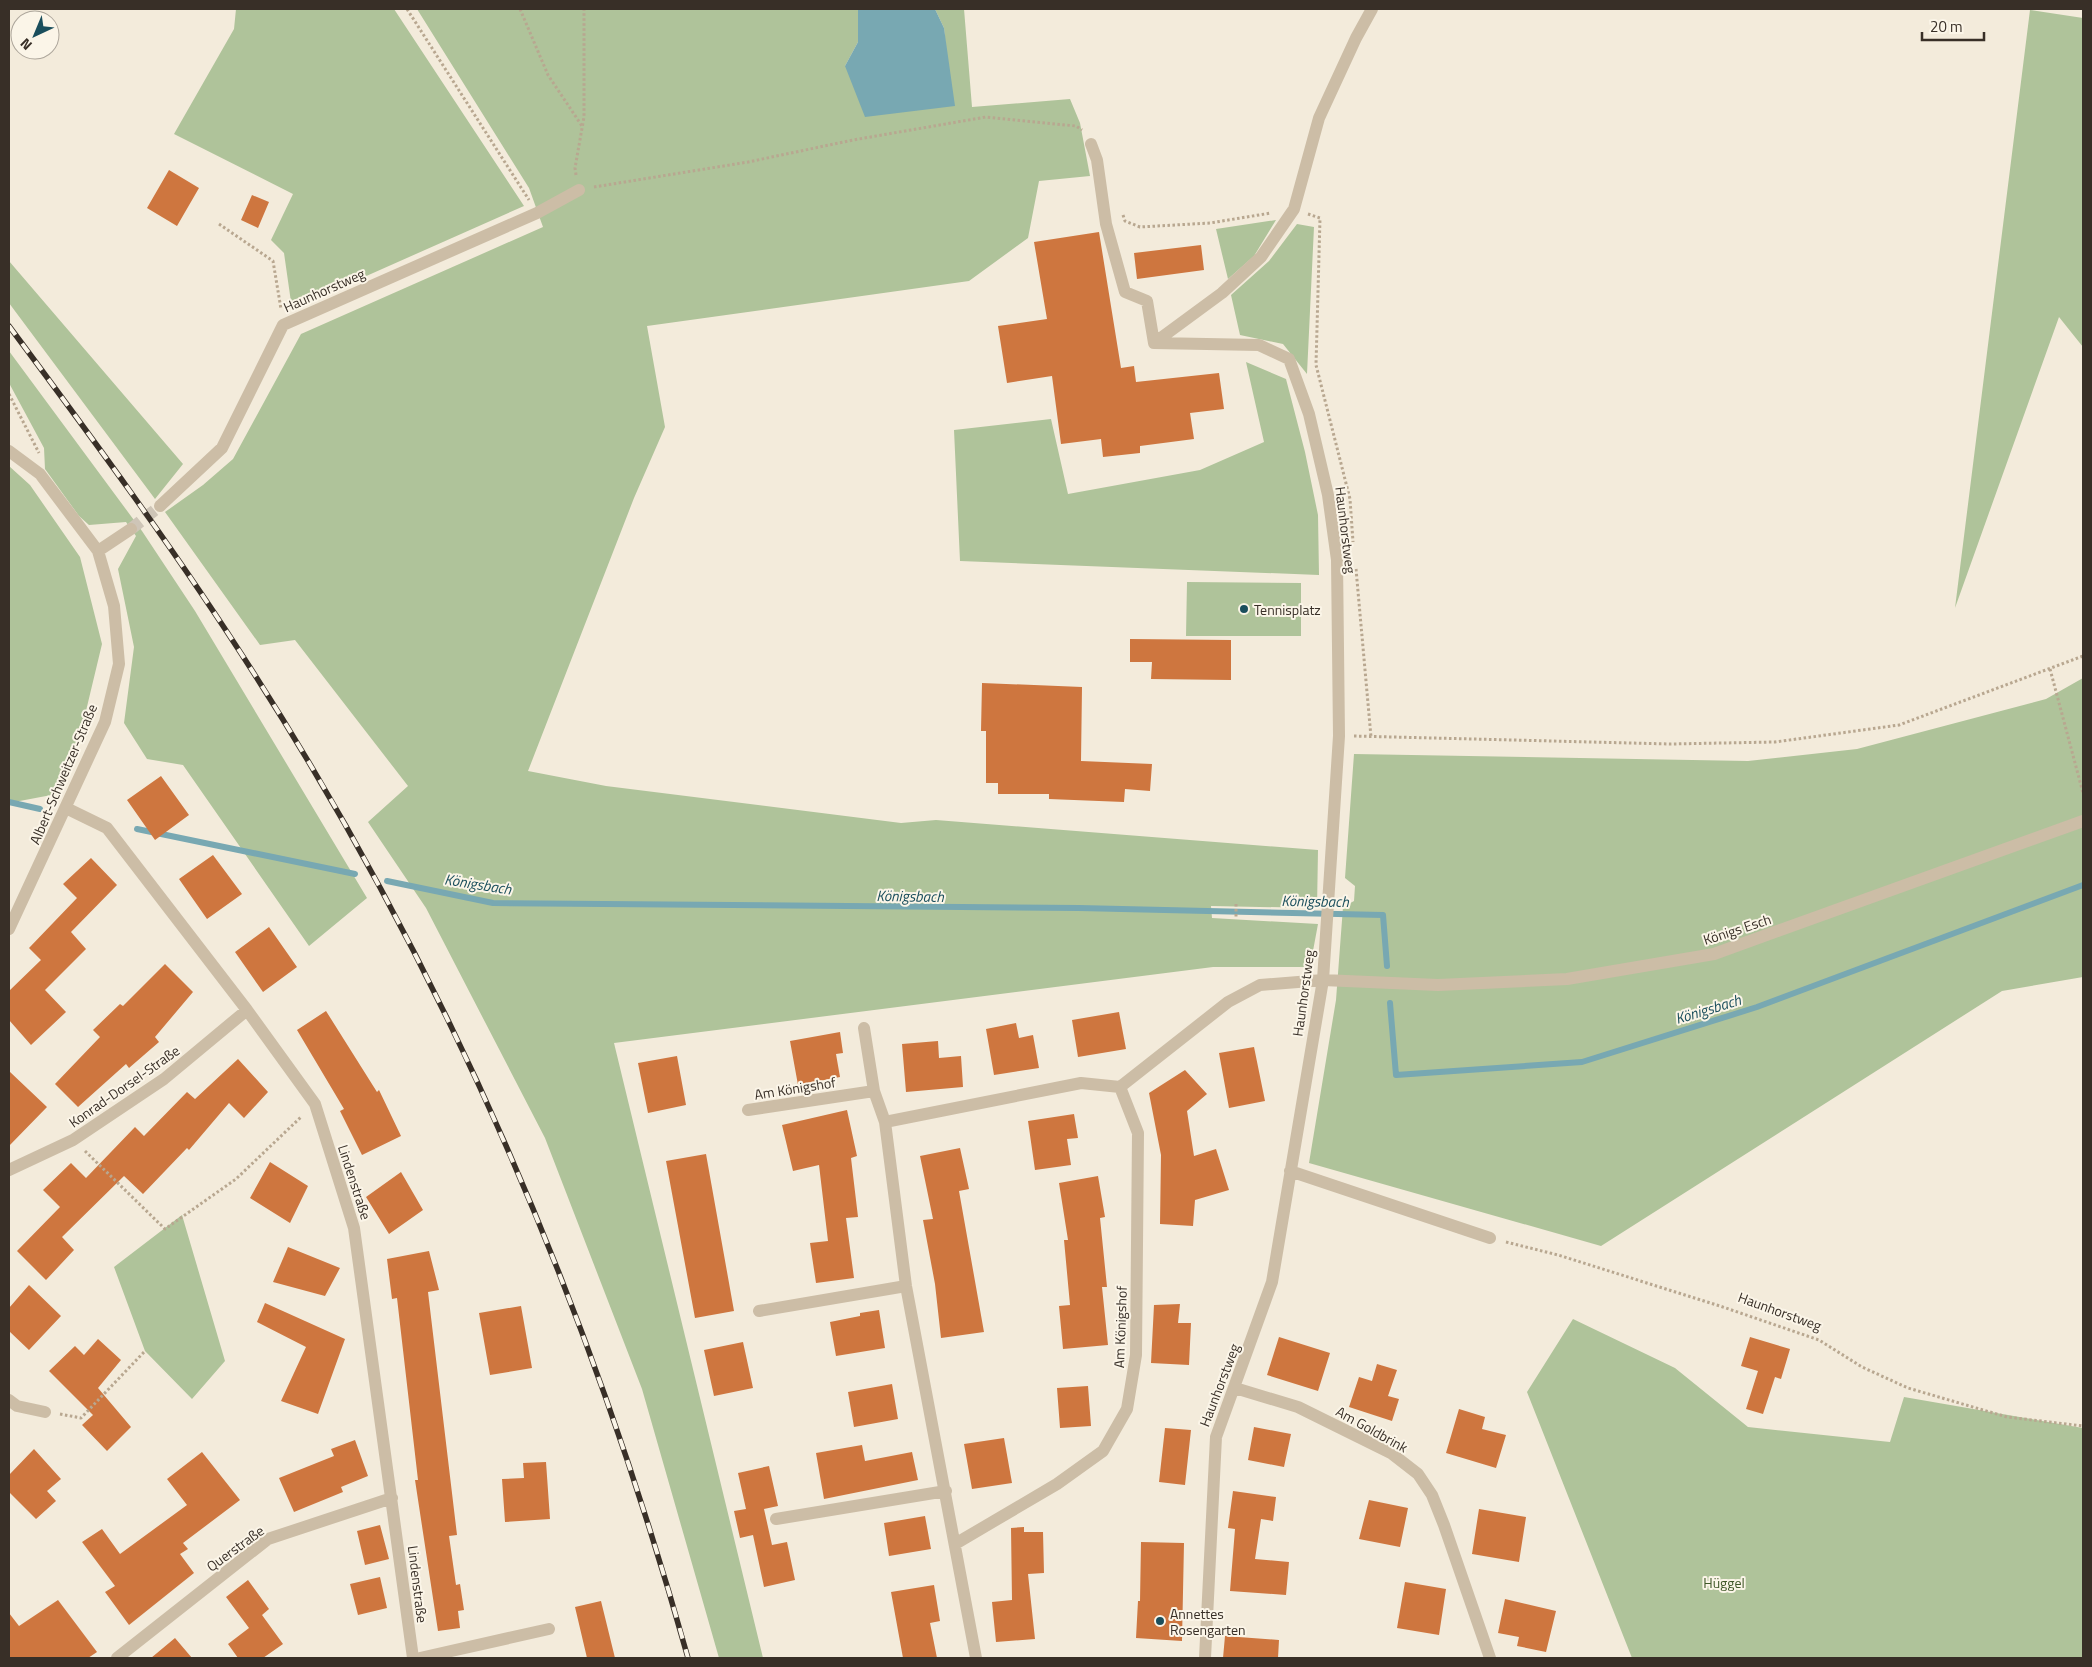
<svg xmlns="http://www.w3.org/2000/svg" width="2092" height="1667" font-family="'Titillium Web',sans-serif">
<rect width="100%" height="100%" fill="#f3ebdb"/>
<path fill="#afc39a" d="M236,9H394L524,206L292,309L284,253L271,240L293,194L174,134L234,29Z
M417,9H858V42L845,66L946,50L944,28L935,9H964L972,107L1070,99L1080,123L1090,176L1039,181L1028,238L969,281L647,326L665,427L634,498L528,771L606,786L901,823L936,820L1318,850L1317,908L1211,906L1212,918L1318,924L1310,967H1213L614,1043L763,1658H719L642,1389L545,1138L426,908L368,822L408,786L295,640L260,645L165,512L203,485L233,459L301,334L543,227L529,188Z
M2030,10L2083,18V347L2059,317L1955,608Z
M1276,220L1254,256L1228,279L1216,229Z
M1297,224L1314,227L1307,374L1283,344L1240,335L1231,295L1269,261Z
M9,261L183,464L155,499L9,303Z
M9,351L142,531L195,611L367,898L309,946L183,765L147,759L124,723L134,647L118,569L136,536L126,522L89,525L79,516L45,469L44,448L9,383Z
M1246,362L1286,379L1305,452L1318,515L1319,575L960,561L954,430L1051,419L1068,494L1200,470L1264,442Z
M9,466L30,485L80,557L102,644L85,715L62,793L9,803Z
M1187,582L1301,583V636H1186Z
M2083,678V977L2002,991L1601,1246L1309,1163L1336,1000L1343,907L1354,901L1355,886L1345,878L1354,754L1748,761L1857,749L2046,699Z
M182,1215L225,1361L192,1399L145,1351L114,1267Z
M1573,1319L1675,1368L1748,1427L1890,1442L1904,1397L2083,1428V1658H1632L1527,1392Z"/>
<path fill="#78a8b2" d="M858,9H935L944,28L955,106L865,117L845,66L858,42Z"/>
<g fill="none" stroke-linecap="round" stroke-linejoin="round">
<path stroke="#78a8b2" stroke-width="6" d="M9,802L40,809
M137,829L355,874
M387,881L493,903L1079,908L1383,915L1387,966
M1390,1003L1396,1075L1582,1062L1757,1007L2083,885"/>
</g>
<path fill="#ce763f" d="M169,170L199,188L177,226L147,208Z
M252,195L269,202L258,228L241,220Z
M1099,232L1121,368L1134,366L1136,382L1219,373L1224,409L1190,413L1194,439L1140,446V453L1103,457L1101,439L1061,444L1052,376L1007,383L998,326L1047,319L1034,242Z
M1201,245L1204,270L1137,279L1134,253Z
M1130,639L1231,640V680L1151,679L1152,662H1130Z
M982,683L1082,687L1081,761L1152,764L1150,791L1125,789L1124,802L1049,799V794H998V783H986V731H981Z
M161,776L189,815L155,840L127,800Z
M213,855L242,894L207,919L179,879Z
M91,858L117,885L71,932L86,949L45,990L66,1012L31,1045L9,1020V991L41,960L29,948L77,898L63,884Z
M269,927L297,967L263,992L235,952Z
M165,964L193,992L155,1037L159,1042L129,1068L126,1064L78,1107L55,1084L100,1037L93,1030L120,1004L123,1006Z
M326,1011L377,1092L379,1090L401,1136L362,1155L340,1111L344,1109L297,1030Z
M1119,1012L1126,1049L1078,1057L1072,1020Z
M1016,1023L1019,1038L1033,1035L1039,1068L994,1075L986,1029Z
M840,1032L843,1053L836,1054L840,1077L798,1085L790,1041Z
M938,1041L939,1058L961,1056L963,1087L906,1092L902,1044Z
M1254,1047L1265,1101L1229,1108L1219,1053Z
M677,1056L686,1105L648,1113L638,1063Z
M238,1059L268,1092L244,1118L229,1103L189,1150L187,1148L143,1194L124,1176L62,1237L74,1250L46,1280L17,1251L60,1207L43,1190L71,1163L86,1178L135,1127L144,1136L187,1092L195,1099Z
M1185,1070L1207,1094L1187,1111L1194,1156L1216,1149L1229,1190L1195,1200L1193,1226L1160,1224L1161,1155L1149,1093Z
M9,1071L47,1107L9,1146Z
M847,1110L857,1156L851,1158L858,1217L846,1218L854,1278L816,1283L810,1243L828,1241L819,1165L793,1171L782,1125Z
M1074,1114L1078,1138L1067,1139L1071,1165L1035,1170L1028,1121Z
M960,1148L969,1189L959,1191L984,1332L941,1338L935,1284L923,1220L933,1219L920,1156Z
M706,1154L734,1311L695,1318L666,1161Z
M270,1162L308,1186L290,1223L250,1198Z
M401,1172L423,1210L389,1234L366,1197Z
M1098,1176L1105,1217L1100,1218L1107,1287H1102L1108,1345L1063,1349L1059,1306L1070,1305L1064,1240H1068L1059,1183Z
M288,1247L340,1268L325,1296L273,1282Z
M429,1251L439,1290L428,1292L457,1535L449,1536L456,1585L460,1584L464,1610L458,1611L460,1628L438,1631L415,1480H418L397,1298L392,1299L387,1259Z
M29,1285L61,1316L29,1350L9,1331V1308Z
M265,1303L345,1339L318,1414L281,1401L306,1347L257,1322Z
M1180,1304L1178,1323H1191L1189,1365L1151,1363L1154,1305Z
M521,1306L532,1368L490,1375L479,1313Z
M879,1310L885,1348L836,1356L830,1322L860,1316V1313Z
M1279,1337L1330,1353L1318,1391L1267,1375Z
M1750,1337L1790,1349L1781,1379L1775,1377L1763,1414L1746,1409L1758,1371L1741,1366Z
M98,1339L121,1360L98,1388L131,1427L107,1451L82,1425L93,1415L49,1371L75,1346L84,1355Z
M743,1342L753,1388L714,1396L704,1350Z
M1377,1364L1397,1370L1388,1396L1399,1399L1392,1421L1349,1407L1359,1377L1372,1381Z
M892,1384L898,1419L854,1427L848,1392Z
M1088,1386L1091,1426L1060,1428L1057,1388Z
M1459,1409L1485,1417L1482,1429L1506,1435L1496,1468L1446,1453Z
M1254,1427L1291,1434L1284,1467L1248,1460Z
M1165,1428L1191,1430L1185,1485L1159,1482Z
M1004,1438L1012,1483L972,1489L964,1444Z
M355,1440L368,1476L341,1487L343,1492L294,1512L279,1478L334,1456L331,1449Z
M862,1445L865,1461L912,1452L918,1480L824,1499L816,1453Z
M34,1449L61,1479L47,1491L56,1501L36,1519L9,1492V1475Z
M202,1452L240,1500L183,1543L188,1549L180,1554L194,1573L129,1625L105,1592L115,1586L82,1542L102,1529L120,1554L187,1505L167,1479Z
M546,1462L550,1519L505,1522L502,1479L524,1478L523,1463Z
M769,1466L778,1506L764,1509L772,1545L787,1542L795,1580L764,1587L753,1535L740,1538L734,1511L746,1509L738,1473Z
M1233,1491L1276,1497L1273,1521L1261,1519L1255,1559L1289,1562L1286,1595L1230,1591L1235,1529L1228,1528Z
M1369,1500L1408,1508L1400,1547L1359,1539Z
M1479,1509L1526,1517L1519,1562L1472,1554Z
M925,1516L931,1549L889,1556L884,1523Z
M380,1525L389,1559L365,1565L357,1531Z
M1024,1527V1532H1043L1044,1573L1028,1574L1035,1639L996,1642L992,1602L1012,1600L1011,1528Z
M1141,1542L1184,1543L1182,1641L1136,1638L1138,1601H1140Z
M380,1577L387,1608L358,1615L350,1584Z
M248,1580L269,1609L262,1615L283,1644L263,1658H238L228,1644L249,1628L226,1597Z
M1405,1582L1446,1589L1439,1635L1397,1628Z
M934,1585L940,1621L930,1623L937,1658H903L891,1592Z
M1505,1599L1556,1611L1546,1652L1517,1646L1519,1637L1498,1633Z
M58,1600L97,1652L88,1658H9V1613L19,1626Z
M601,1601L615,1658H587L575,1607Z
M1225,1636L1279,1640L1278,1658H1223Z
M175,1638L192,1658H151Z"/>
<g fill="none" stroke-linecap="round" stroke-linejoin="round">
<path stroke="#cec5b7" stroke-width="12" stroke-dasharray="12 6" stroke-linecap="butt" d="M131,529L160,506"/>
<path stroke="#b8a790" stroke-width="3" stroke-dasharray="2.5 2.5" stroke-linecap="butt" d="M407,9L529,200
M520,9L548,75L582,126
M576,175L575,168L584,117V9
M594,187L748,162L853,140L986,117L1076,126L1082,130
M1308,214L1320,218L1316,365L1350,499L1353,542
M1123,215L1125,221L1140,227L1210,223L1271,213
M219,224L273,261L281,309
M9,394L39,453
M1356,569L1371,737
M2050,669L2083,793
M1354,736L1670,744L1775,742L1899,725L2083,656
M1236,904V918
M85,1151L165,1229L236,1179L301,1117
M1506,1242L1558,1255L1720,1306L1819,1340L1862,1367L1908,1388L2007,1417L2083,1426
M60,1414L81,1418L145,1351"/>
<path stroke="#ccbda6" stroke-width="12" d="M1091,144L1097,160L1106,224L1125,292L1147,301L1154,343L1259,345L1289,359L1309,414L1328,495L1337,560L1339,736L1323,980L1272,1282L1216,1437L1205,1658
M1154,343L1222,293L1261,257L1294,209L1319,118L1356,38L1372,9
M9,451L40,474L98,551L114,606L119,664L105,722L9,929
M160,506L222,448L283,325L537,213L579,190
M98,551L131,529
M66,808L107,828L247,1010L315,1104L354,1228L413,1658
M864,1028L874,1091
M748,1110L874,1091L885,1122
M9,1170L73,1140L164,1079L247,1010
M1290,1171L1490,1238
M759,1311L906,1286
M1235,1388L1298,1407L1391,1453L1418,1474L1432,1495L1444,1525L1490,1658
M9,1400L17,1406L45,1412
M776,1519L946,1491
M955,1544L1057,1484L1103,1451L1127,1409L1136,1355L1138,1133L1120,1087
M117,1658L268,1539L392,1498
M420,1658L549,1629
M976,1658L906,1286L885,1122L1081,1083L1120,1087L1228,1002L1260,985L1323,980L1438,985L1567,979L1714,954L2083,821"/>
<g stroke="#382f27" stroke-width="5.5">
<path id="rail" d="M9,326C93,439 177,553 253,672C448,976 591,1311 688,1658"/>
</g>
<use href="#rail" stroke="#fbf5e8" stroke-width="4" stroke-dasharray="11" stroke-linecap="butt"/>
</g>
<g fill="#1a4e5c" stroke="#fbf5e8" stroke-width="2">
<circle cx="1244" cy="609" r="5"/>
<circle cx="1160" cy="1621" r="5"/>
</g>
<g text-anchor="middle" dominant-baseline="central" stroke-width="4" stroke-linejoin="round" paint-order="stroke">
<g font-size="14" fill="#382f27" stroke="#fbf5e8">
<text transform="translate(324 290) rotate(-24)">Haunhorstweg</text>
<text transform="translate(1346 530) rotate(83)">Haunhorstweg</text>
<text transform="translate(63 774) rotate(-67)">Albert-Schweitzer-Straße</text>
<text transform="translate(1737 929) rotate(-18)">Königs Esch</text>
<text transform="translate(1303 993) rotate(-82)">Haunhorstweg</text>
<text transform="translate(124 1086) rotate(-35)">Konrad-Dorsel-Straße</text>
<text transform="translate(795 1088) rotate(-9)">Am Königshof</text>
<text transform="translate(355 1182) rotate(72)">Lindenstraße</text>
<text transform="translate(1780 1311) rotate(20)">Haunhorstweg</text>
<text transform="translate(1120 1327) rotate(-88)">Am Königshof</text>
<text transform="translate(1219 1385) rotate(-69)">Haunhorstweg</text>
<text transform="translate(1372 1429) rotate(29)">Am Goldbrink</text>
<text transform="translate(235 1548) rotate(-36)">Querstraße</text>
<text transform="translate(418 1584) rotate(83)">Lindenstraße</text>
</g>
<g font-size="14" fill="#382f27" stroke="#fbf5e8" text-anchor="start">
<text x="1254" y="609">Tennisplatz</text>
<text x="1170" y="1613">Annettes<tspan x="1170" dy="16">Rosengarten</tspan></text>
</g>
<g font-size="14" fill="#405829" stroke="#fbf5e8">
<text x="1724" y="1582">Hüggel</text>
</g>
<g font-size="15" font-style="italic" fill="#1a4e5c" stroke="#fbf5e8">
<text transform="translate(478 884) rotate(9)">Königsbach</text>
<text transform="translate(910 896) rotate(1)">Königsbach</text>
<text transform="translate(1315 901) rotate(1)">Königsbach</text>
<text transform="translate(1708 1009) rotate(-17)">Königsbach</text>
</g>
</g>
<rect width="2092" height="1667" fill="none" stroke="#382f27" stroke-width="20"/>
<g transform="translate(35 35) rotate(224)"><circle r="24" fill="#fbf5e8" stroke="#ada69b"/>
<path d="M0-4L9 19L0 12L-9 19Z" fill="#1a4e5c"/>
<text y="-8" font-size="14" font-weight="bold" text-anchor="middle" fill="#382f27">N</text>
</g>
<path d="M1922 32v8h62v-8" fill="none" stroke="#382f27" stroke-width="2.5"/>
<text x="1930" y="32" font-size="15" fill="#382f27" stroke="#fbf5e8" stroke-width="4" paint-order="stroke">20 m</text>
</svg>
